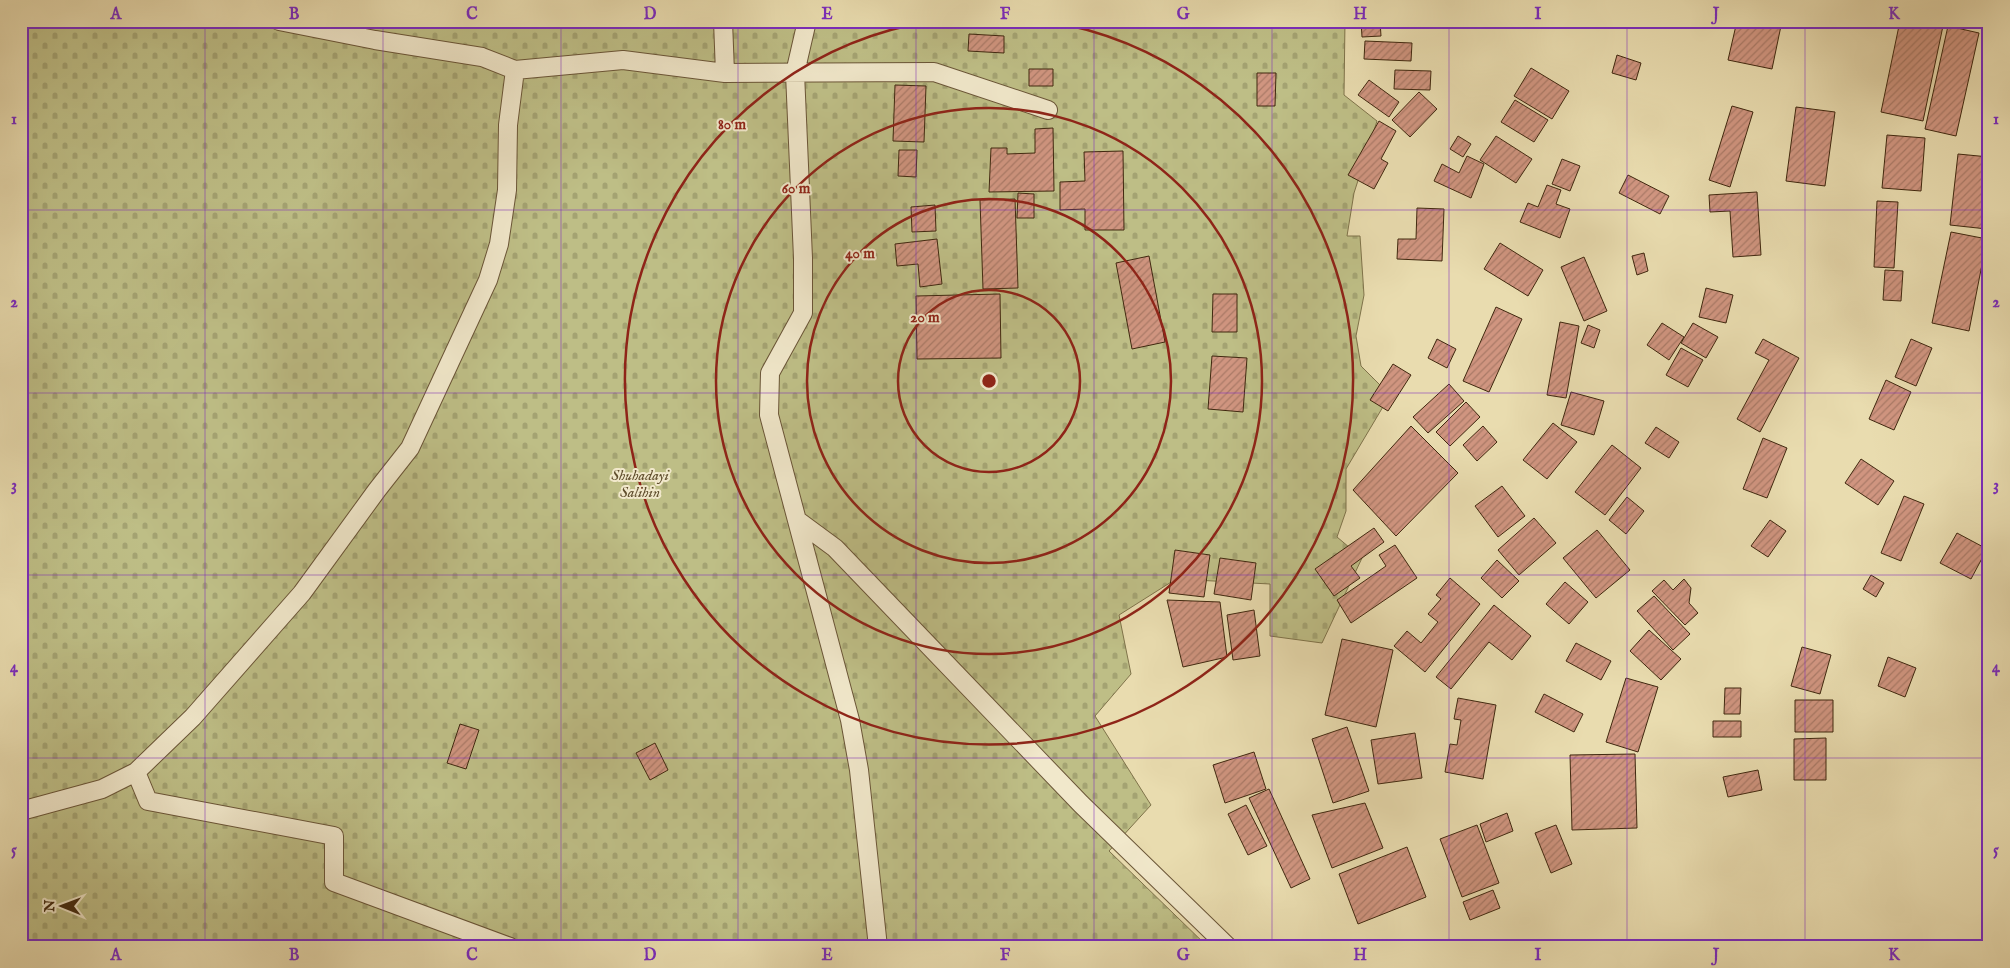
<svg xmlns="http://www.w3.org/2000/svg" width="2010" height="968" font-family="'IM FELL English',serif">
<defs>
<pattern id="cemetery-stones" width="16" height="16" patternUnits="userSpaceOnUse" patternTransform="scale(1.25)"><rect width="16" height="16" fill="#bebe86"/><path d="M2 7V4a2 2 0 0 1 4 0v3zM10 15v-3a2 2 0 0 1 4 0v3z" fill="#a4a372"/></pattern>
<pattern id="building-hatch" width="6" height="6" patternUnits="userSpaceOnUse" patternTransform="scale(1.25)"><rect width="6" height="6" fill="#d09580"/><path d="M-1 1l2-2M0 6l6-6M5 7l2-2" fill="none" stroke="#aa7a67"/></pattern>
</defs>
<rect width="100%" height="100%" fill="#e9dcaf"/>
<filter id="stains"><feTurbulence type="fractalNoise" baseFrequency=".004" numOctaves="4"/><feColorMatrix values="0 0 0 0 .2 0 0 0 0 .09 0 0 0 0 .02 0 0 0 .5 -.17"/></filter>
<radialGradient id="worn" r=".72"><stop offset=".6" stop-color="#630" stop-opacity="0"/><stop offset="1" stop-color="#630" stop-opacity=".3"/></radialGradient>
<path fill="url(#cemetery-stones)" stroke="#7f734a" d="M21,21H1345L1344,95L1377,121L1354,193L1347,236H1360L1364,295L1356,336L1361,366L1390,395L1346,469V511L1337,537L1362,558L1322,643L1270,636V584L1176,579L1119,615L1131,674L1095,716L1151,805L1109,851L1208,947H21Z"/>
<path fill="url(#building-hatch)" stroke="#40280f" d="M1361,21H1380L1381,36L1362,37Z
M1737,21H1782L1772,69L1728,60Z
M1900,21H1919L1943,26L1923,121L1881,112Z
M1948,26L1979,33L1956,136L1925,129Z
M969,34L1004,36V53L968,51Z
M1365,41L1412,43L1411,61L1364,59Z
M1617,55L1641,63L1636,80L1612,73Z
M1531,68L1569,91L1552,119L1514,96Z
M1029,69H1053V86H1029Z
M1395,70L1431,71L1430,90L1394,89Z
M1257,73H1276L1275,106H1257Z
M1369,80L1399,102L1389,117L1358,95Z
M895,85L926,86L924,142L893,141Z
M1419,92L1437,109L1410,137L1392,120Z
M1515,100L1548,120L1534,142L1501,122Z
M1732,106L1753,112L1730,187L1709,180Z
M1796,107L1835,112L1825,186L1786,181Z
M1379,121L1396,131L1381,159L1388,163L1374,189L1348,175Z
M1053,128L1054,191L989,192L991,148H1007V154L1035,153V129Z
M1887,135L1925,138L1921,191L1882,188Z
M1458,136L1471,144L1463,157L1450,149Z
M1496,136L1532,159L1516,183L1480,160Z
M899,150H917L916,177L898,176Z
M1123,151L1124,230H1085V209L1060,210V182L1085,181L1084,152Z
M1958,154L1989,157L1987,229L1950,225Z
M1467,156L1484,164L1471,198L1434,181L1442,164L1459,173Z
M1562,159L1580,166L1570,191L1552,184Z
M1628,175L1669,196L1660,214L1619,193Z
M1547,185L1561,190L1556,204L1570,209L1560,238L1520,222L1528,203L1538,207Z
M1757,192L1761,255L1733,257L1730,211L1710,212L1709,195Z
M1018,193L1034,194V218H1017Z
M1015,199L1018,288L983,289L980,200Z
M1877,201L1898,202L1894,268L1874,267Z
M935,205L936,231L912,232L911,207Z
M1417,208L1444,209L1442,261L1397,259L1398,239H1416Z
M1951,232L1987,239L1969,331L1932,323Z
M937,239L942,284L920,287L918,264L897,266L895,244Z
M1500,243L1543,270L1528,296L1484,269Z
M1644,253L1648,271L1637,275L1632,256Z
M1149,256L1165,342L1132,349L1116,263Z
M1584,257L1607,311L1584,321L1561,267Z
M1885,270L1903,271L1901,301L1883,300Z
M1706,288L1733,295L1726,323L1699,317Z
M1000,294L1001,358L917,359L916,296Z
M1213,294H1237V332H1212Z
M1496,307L1522,319L1489,392L1463,381Z
M1560,322L1579,326L1566,398L1547,395Z
M1662,323L1684,337L1669,360L1647,345Z
M1693,323L1718,337L1706,358L1681,343Z
M1588,325L1600,330L1594,348L1581,343Z
M1437,339L1456,349L1447,368L1428,358Z
M1763,339L1799,358L1760,432L1737,419L1769,360L1755,353Z
M1911,339L1932,348L1916,386L1895,377Z
M1681,348L1703,360L1688,387L1666,375Z
M1212,356L1247,358L1243,412L1208,409Z
M1393,364L1411,375L1388,411L1370,400Z
M1886,380L1911,392L1894,430L1869,419Z
M1449,384L1464,401L1428,433L1413,417Z
M1571,392L1604,401L1594,435L1561,425Z
M1466,402L1480,417L1450,446L1436,432Z
M1553,423L1577,442L1547,479L1523,460Z
M1411,426L1458,473L1396,536L1353,490Z
M1483,426L1497,442L1477,461L1463,445Z
M1656,427L1679,442L1669,458L1645,443Z
M1763,438L1787,448L1767,498L1743,489Z
M1612,445L1641,468L1605,515L1575,492Z
M1861,459L1894,481L1878,505L1845,483Z
M1502,486L1525,516L1498,537L1475,506Z
M1904,496L1924,504L1901,561L1881,553Z
M1627,497L1644,511L1626,534L1609,520Z
M1534,518L1556,543L1519,575L1498,550Z
M1770,520L1786,531L1768,557L1751,546Z
M1374,528L1384,542L1351,566L1360,578L1334,596L1315,569Z
M1597,530L1630,570L1596,598L1563,558Z
M1957,533L1987,549L1971,579L1940,563Z
M1395,545L1417,578L1351,623L1337,600L1386,566L1379,555Z
M1175,550L1210,555L1204,597L1169,593Z
M1220,558L1256,563L1251,600L1214,594Z
M1497,560L1519,581L1502,598L1481,578Z
M1871,575L1884,583L1876,597L1863,589Z
M1450,578L1480,604L1425,672L1394,646L1407,631L1421,643L1438,622L1428,614L1441,599L1436,595Z
M1684,579L1691,588L1689,603L1698,613L1685,625L1652,591L1664,580L1673,590Z
M1565,582L1588,602L1569,624L1546,604Z
M1654,596L1690,634L1673,650L1637,611Z
M1167,600L1220,602L1227,657L1183,667Z
M1494,605L1531,636L1512,660L1489,642L1451,689L1436,677Z
M1254,610L1260,656L1233,660L1227,615Z
M1649,630L1681,659L1661,680L1630,651Z
M1342,639L1393,650L1376,727L1325,715Z
M1576,643L1611,661L1601,680L1566,661Z
M1802,647L1831,655L1820,694L1791,686Z
M1888,657L1916,668L1905,697L1878,686Z
M1626,678L1658,687L1638,752L1606,742Z
M1725,688H1741L1740,714H1724Z
M1544,694L1583,714L1574,732L1535,712Z
M1458,698L1496,705L1483,779L1445,772L1450,744L1457,745L1461,720L1454,719Z
M1795,700H1833V732H1795Z
M1713,721H1741V737H1713Z
M460,724L479,730L466,769L447,763Z
M1347,727L1369,791L1333,803L1312,739Z
M1415,733L1422,778L1378,784L1371,740Z
M1826,738V780H1794V739Z
M655,743L668,770L650,780L636,753Z
M1254,752L1266,789L1225,803L1213,765Z
M1635,754L1637,828L1572,830L1570,755Z
M1758,770L1762,790L1728,797L1723,777Z
M1269,789L1310,879L1291,888L1249,798Z
M1365,803L1383,848L1332,868L1312,815Z
M1246,805L1267,846L1248,855L1228,814Z
M1507,813L1513,831L1486,842L1480,824Z
M1477,825L1499,883L1462,897L1440,839Z
M1556,825L1572,864L1551,873L1535,833Z
M1407,847L1426,897L1358,924L1339,874Z
M1493,890L1500,908L1470,920L1463,902Z"/>
<g fill="none" stroke-linecap="round" stroke-linejoin="round">
<g stroke="#6a5537" stroke-width="20">
<path id="service" d="M279,21L375,40L482,57L515,70L623,60L725,73L934,72L1048,110
M723,21L725,73
M807,21L795,73L803,258V313L770,373L769,415L850,720L859,770L878,947
M797,520L835,548L1081,804L1228,947
M136,772L148,801L334,836V882L510,947
M21,811L102,789L136,772L193,717L302,593L377,490L410,448L488,280L499,244L507,190L508,125L515,70"/>
</g>
<use href="#service" stroke="#f1e8cb" stroke-width="18"/>
</g>
<path fill="none" stroke="#7b2cbf" stroke-width="1" stroke-opacity="0.55" d="M205,21V947M383,21V947M561,21V947M738,21V947M916,21V947M1094,21V947M1272,21V947M1449,21V947M1627,21V947M1805,21V947M21,210H1989M21,393H1989M21,575H1989M21,758H1989"/>
<g fill="none" stroke="#8f2418" stroke-width="2.5">
<circle cx="989" cy="381" r="91"/>
<circle cx="989" cy="381" r="182"/>
<circle cx="989" cy="381" r="273"/>
<path d="M1046 21A364 364 0 1 1 932 21"/>
</g>
<g text-anchor="middle" dominant-baseline="central" stroke-width="4" stroke-linejoin="round" paint-order="stroke">
<g font-size="15" font-style="italic" fill="#604e2d" stroke="#f1e8cb">
<text x="640" y="475">Shuhadayi<tspan x="640" dy="17">Salihin</tspan></text>
</g>
</g>
<circle cx="989" cy="381" r="8" fill="#8f2418" stroke="#f1e8cb" stroke-width="2.5"/>
<g font-size="15" text-anchor="middle" font-weight="bold" fill="#8f2418" stroke="#f1e8cb" stroke-width="4" stroke-linejoin="round" paint-order="stroke">
<text x="732" y="129">80 m</text>
<text x="796" y="193">60 m</text>
<text x="860" y="258">40 m</text>
<text x="925" y="322">20 m</text>
</g>
<rect width="2010" height="968" fill="none" stroke="#e9dcaf" stroke-width="55"/>
<g transform="translate(62 906) rotate(271)" stroke="#f1e8cb" stroke-width="4" paint-order="stroke">
<path d="M0-4L9 19L0 12L-9 19Z" fill="#40280f"/>
<text y="-8" font-size="14" font-weight="bold" text-anchor="middle" fill="#40280f">N</text>
</g>
<rect x="28" y="28" width="1954" height="912" fill="none" stroke="#7b2cbf" stroke-width="2"/>
<g font-size="16" text-anchor="middle" font-weight="bold" fill="#7b2cbf">
<text x="116" y="19">A</text>
<text x="294" y="19">B</text>
<text x="472" y="19">C</text>
<text x="650" y="19">D</text>
<text x="827" y="19">E</text>
<text x="1005" y="19">F</text>
<text x="1183" y="19">G</text>
<text x="1360" y="19">H</text>
<text x="1538" y="19">I</text>
<text x="1716" y="19">J</text>
<text x="1894" y="19">K</text>
<text x="14" y="124">1</text>
<text x="1996" y="124">1</text>
<text x="14" y="307">2</text>
<text x="1996" y="307">2</text>
<text x="14" y="490">3</text>
<text x="1996" y="490">3</text>
<text x="14" y="672">4</text>
<text x="1996" y="672">4</text>
<text x="14" y="855">5</text>
<text x="1996" y="855">5</text>
<text x="116" y="960">A</text>
<text x="294" y="960">B</text>
<text x="472" y="960">C</text>
<text x="650" y="960">D</text>
<text x="827" y="960">E</text>
<text x="1005" y="960">F</text>
<text x="1183" y="960">G</text>
<text x="1360" y="960">H</text>
<text x="1538" y="960">I</text>
<text x="1716" y="960">J</text>
<text x="1894" y="960">K</text>
</g>
<rect width="100%" height="100%" filter="url(#stains)"/>
<rect width="100%" height="100%" fill="url(#worn)"/>
</svg>
